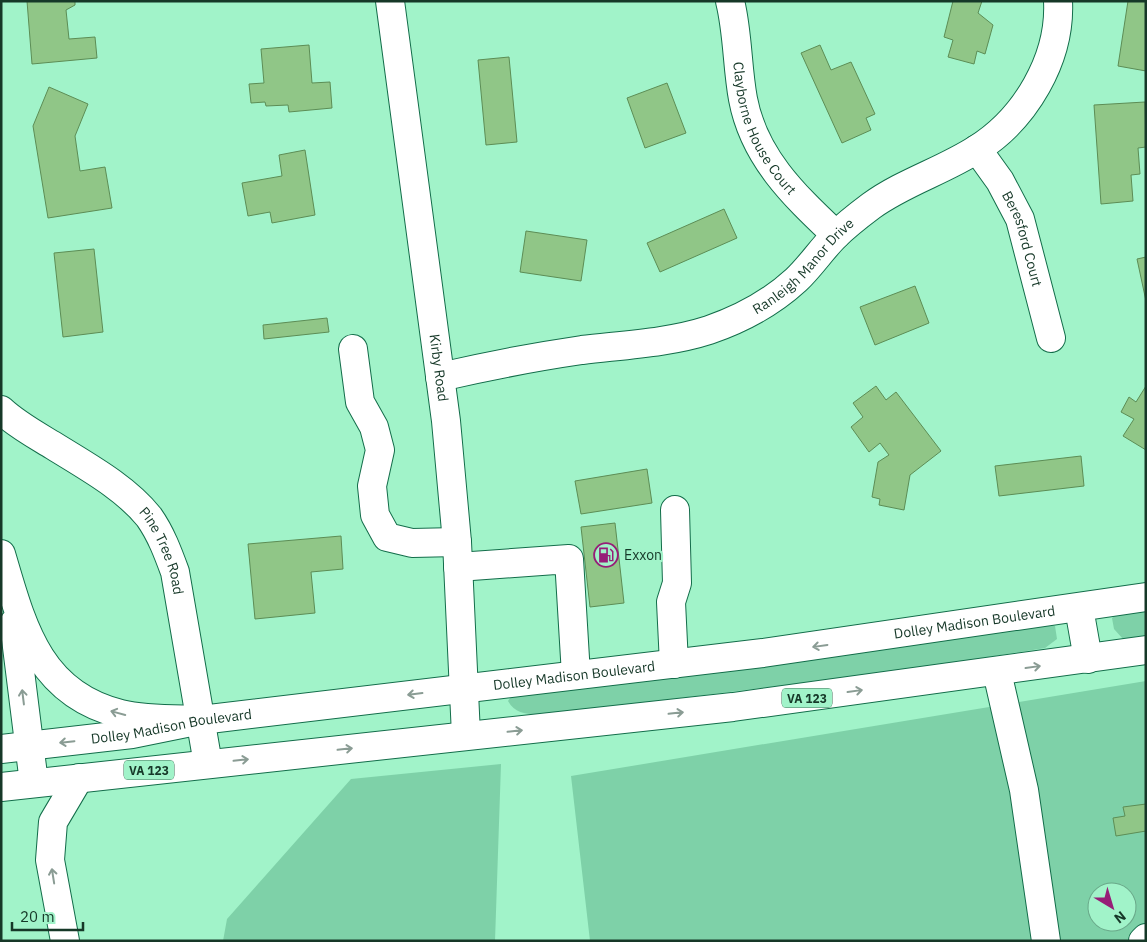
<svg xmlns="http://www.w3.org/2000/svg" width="1147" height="942" font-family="'IBM Plex Sans',sans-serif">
<rect width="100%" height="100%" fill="#a1f3c9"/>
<path fill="#7ed1a8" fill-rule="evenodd" d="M1146,606V635L1123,639L1114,629L1112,618L1120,611Z
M1048,624L1055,626L1057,639L1045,648L901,671L549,714C533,714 517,717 508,701L512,695Z
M1146,681V941H590L571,776ZM1097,892H1127V922H1097Z
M501,764L495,941H223L227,919L351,779Z"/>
<path fill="#90c687" stroke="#5c8d55" d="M27,1H75V5L66,10L69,39L95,37L97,58L32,64Z
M953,1H982L978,13L993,25L985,54L977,51L974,64L948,57L953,40L944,37Z
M1128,1H1146V71L1118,66Z
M309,45L312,83L330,82L332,108L289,112L288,105L266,106L265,102L251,103L249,84L264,83L261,49Z
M820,45L831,70L851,62L875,114L866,118L871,130L842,143L801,53Z
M509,57L517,142L486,145L478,60Z
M667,83L686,133L645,148L627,98Z
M49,87L88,104L75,136L80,171L105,167L112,208L48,218L33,126Z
M1145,102L1146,147L1138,148L1140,174L1131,175L1133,201L1101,204L1094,105Z
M305,150L315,215L272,223L270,212L248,216L242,183L282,176L279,155Z
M724,209L737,238L660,272L647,243Z
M526,231L587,240L581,281L520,272Z
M94,249L103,332L63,337L54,253Z
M1146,257V301L1137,259Z
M915,286L929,323L875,345L860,307Z
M327,318L329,332L264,339L263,325Z
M876,386L886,400L896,392L941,451L910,475L904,510L879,505L880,499L872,497L878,462L889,455L880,443L869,452L851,427L863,417L853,403Z
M1146,386V450L1123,436L1134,419L1121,412L1129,397L1136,402Z
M1081,456L1084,486L999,496L995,466Z
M647,469L652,503L581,514L575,481Z
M615,523L624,603L590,607L581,527Z
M341,536L343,569L311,572L315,613L255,619L248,544Z
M1146,804V831L1116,836L1113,818L1125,816L1123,807Z"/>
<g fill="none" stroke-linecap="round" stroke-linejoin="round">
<g stroke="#136d4a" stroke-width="30">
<g id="minor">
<path id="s1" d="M730,1C738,33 737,67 743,99C754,158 795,196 836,235"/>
<path id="s2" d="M977,149L1000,181L1020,219L1051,338"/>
<path d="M353,349L360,402L374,427L380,450L372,486L375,515L387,537L412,543L457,542"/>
<path id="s3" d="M440,377C488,366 534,357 582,350C624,345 669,343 709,330C741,319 771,303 796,280C810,267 821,250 835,236C846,225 859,215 871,206C904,182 943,171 977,149C1025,119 1061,59 1058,1"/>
<path id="s4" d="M1,410C17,425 36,435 54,446C86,466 125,487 149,517C161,534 168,553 175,572L208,764"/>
<path d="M458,567L569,559L576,675"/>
<path d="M674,664L671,602L677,583L675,510"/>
<path d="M997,672L1024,790L1046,941"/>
<path d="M1143,941L1146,938"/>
</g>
</g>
<g stroke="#136d4a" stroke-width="30">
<g id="major">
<path id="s5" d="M390,1L446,421L457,542L466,735"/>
<path d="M1079,608L1088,659"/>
<path id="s6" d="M1,749L132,734L201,720L763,653L1146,597"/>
<path d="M1,787L733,707L1146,650"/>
</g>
</g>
<g stroke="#136d4a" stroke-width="30">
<path id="highway" d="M1,554C22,625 38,694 121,714C146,720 175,719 201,720
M14,623L34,783
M65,941L50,860L53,822L79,778"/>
</g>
<use href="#minor" stroke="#fff" stroke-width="28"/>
<use href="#major" stroke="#fff" stroke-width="28"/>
<use href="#highway" stroke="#fff" stroke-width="28"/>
</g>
<defs><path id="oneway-shaft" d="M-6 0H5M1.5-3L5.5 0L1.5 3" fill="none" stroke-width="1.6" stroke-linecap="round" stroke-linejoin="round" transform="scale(1.25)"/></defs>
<g stroke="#8a9c94">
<use href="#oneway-shaft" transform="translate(820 646) rotate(172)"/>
<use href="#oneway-shaft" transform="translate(1033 667) rotate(-8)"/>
<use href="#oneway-shaft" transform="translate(855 691) rotate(-8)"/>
<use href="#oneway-shaft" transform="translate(415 694) rotate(173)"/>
<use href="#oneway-shaft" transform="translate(23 697) rotate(-97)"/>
<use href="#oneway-shaft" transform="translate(118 713) rotate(-165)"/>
<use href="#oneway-shaft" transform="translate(676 713) rotate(-6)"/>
<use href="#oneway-shaft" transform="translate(515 731) rotate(-6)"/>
<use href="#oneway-shaft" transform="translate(67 742) rotate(174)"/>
<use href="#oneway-shaft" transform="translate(345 749) rotate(-6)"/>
<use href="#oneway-shaft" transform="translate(241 760) rotate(-6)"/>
<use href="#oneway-shaft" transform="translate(53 876) rotate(-99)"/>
</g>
<defs>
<g id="fuel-ring" transform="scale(1.25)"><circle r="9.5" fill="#a1f3c9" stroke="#971d77" stroke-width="1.5"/><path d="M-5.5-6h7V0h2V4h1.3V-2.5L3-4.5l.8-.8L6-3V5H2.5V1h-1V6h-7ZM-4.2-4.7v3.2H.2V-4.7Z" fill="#971d77"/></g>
</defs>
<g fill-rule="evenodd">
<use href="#fuel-ring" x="606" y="555"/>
</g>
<g text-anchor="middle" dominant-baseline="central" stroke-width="4.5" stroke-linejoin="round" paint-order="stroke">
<g fill="#a1f3c9" stroke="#407058" stroke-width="1">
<rect x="782" y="688.5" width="50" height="19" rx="4"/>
<rect x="124" y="760.5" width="50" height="19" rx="4"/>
</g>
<g font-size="12" font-weight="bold" fill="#163828">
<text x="807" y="698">VA 123</text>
<text x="149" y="770">VA 123</text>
</g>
<g font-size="14" fill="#163828" stroke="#a1f3c9">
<text stroke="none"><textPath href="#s1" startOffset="134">Clayborne House Court</textPath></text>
<text stroke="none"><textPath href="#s2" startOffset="102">Beresford Court</textPath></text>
<text stroke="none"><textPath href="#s3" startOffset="389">Ranleigh Manor Drive</textPath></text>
<text stroke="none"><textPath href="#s5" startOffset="370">Kirby Road</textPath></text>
<text stroke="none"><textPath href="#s4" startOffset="220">Pine Tree Road</textPath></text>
<text stroke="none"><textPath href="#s6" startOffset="982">Dolley Madison Boulevard</textPath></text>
<text stroke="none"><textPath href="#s6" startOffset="578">Dolley Madison Boulevard</textPath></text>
<text stroke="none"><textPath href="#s6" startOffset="172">Dolley Madison Boulevard</textPath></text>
</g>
<g font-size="14" fill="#163828" stroke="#a1f3c9" text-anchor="start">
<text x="624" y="555">Exxon</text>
</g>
</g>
<rect width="1147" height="942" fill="none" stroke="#163828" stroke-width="5"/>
<g transform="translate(1112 907) rotate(142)"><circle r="24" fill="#a1f3c9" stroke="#69a889"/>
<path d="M0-4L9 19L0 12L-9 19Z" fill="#971d77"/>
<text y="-8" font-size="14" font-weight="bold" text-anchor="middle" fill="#163828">N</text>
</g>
<path d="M12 922v8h71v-8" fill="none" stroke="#163828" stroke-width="2.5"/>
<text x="20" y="922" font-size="15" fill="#163828" stroke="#a1f3c9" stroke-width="4" paint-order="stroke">20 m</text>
</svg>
